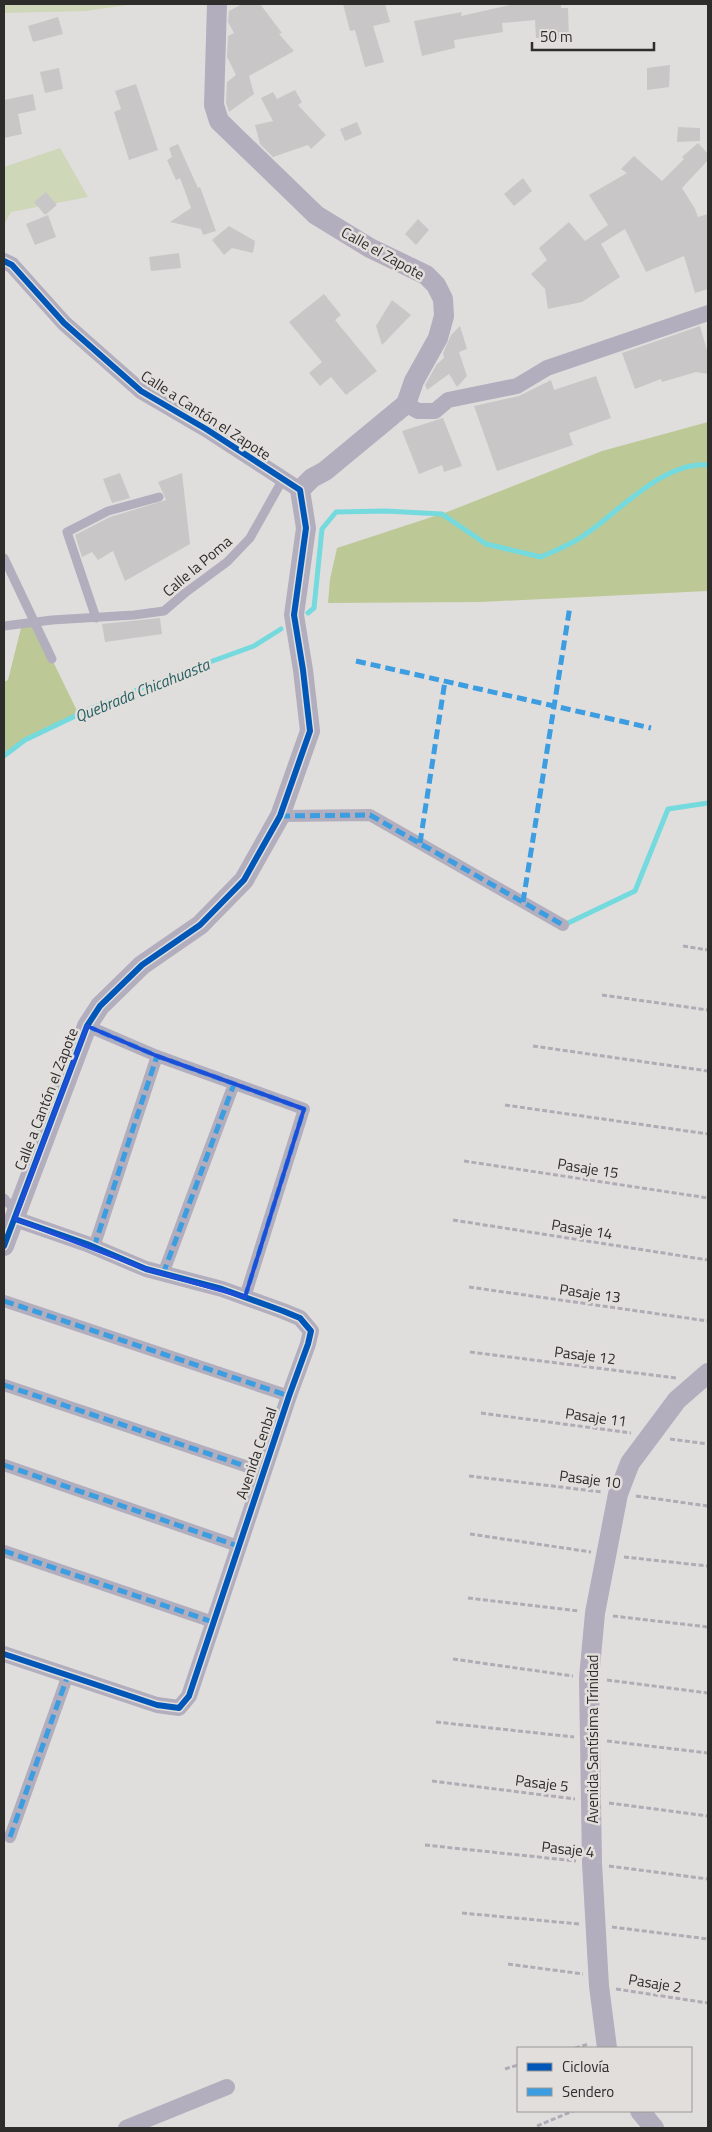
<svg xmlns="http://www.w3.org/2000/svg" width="712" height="2132" font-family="'Titillium Web',sans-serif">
<rect width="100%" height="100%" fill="#e0dedc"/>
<path fill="#ced7b7" d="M4,4H134L86,11L4,13Z
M60,148L88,197L11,212L4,225V167Z"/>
<path fill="#bcc996" d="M708,422V591L481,602L328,603L330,579L337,548L447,512L602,451Z
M34,622L79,715L25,740L4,755V682L8,680L22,624Z"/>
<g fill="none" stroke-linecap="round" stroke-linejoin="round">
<path stroke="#74dadd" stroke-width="5" d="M308,613L314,608L322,529L336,512L385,511L442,514L486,544L541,557C556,550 573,544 586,534C620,510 665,461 708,465
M4,756L25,740L92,708L185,671L254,646L281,629
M564,925L635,891L668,809L708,803"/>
</g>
<path fill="#c8c6c7" d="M242,4H260L282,33L279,34L294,51L249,76L254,94L229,112L226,103L227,82L236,75L227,57L228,36L234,33L228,22L229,11Z
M343,4H385L390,22L373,26L384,62L365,67L355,30L350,31Z
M514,4H561V8H568L569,39L536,38L535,20L502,23L503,32L454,40L455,48L422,56L414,21L462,12L461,16Z
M58,17L63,34L33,42L28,26Z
M670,65L669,87L647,90V68Z
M59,68L63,89L45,93L40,72Z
M136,84L158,150L129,160L114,112L121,109L115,91Z
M295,90L302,102L298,105L326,135L311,149L308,145L273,157L260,144L255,125L273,121L261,98L273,92L277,99Z
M33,94L36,110L18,114L22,134L4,138V100Z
M357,122L362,134L345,141L340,129Z
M678,127L700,128V141L677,142Z
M698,143L708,154V160L682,188L695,209L698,217L708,214V289L695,293L684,256L646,272L625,229L601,244L620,277L582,302L548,309L545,289L531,274L547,260L539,248L569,222L585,241L608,225L589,195L627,173L621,169L634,156L662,181L684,159L682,157Z
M178,144L198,188L200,187L216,231L203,235L201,229L170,222L191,208L180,178L176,180L167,160L172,157L169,148Z
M523,178L532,191L514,206L504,194Z
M46,192L57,205L45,215L34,202Z
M48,215L56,237L35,245L26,224Z
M418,219L429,230L416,245L405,234Z
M229,226L255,241L253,253L232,248L224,255L212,240Z
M179,253L181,268L151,271L149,257Z
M324,294L341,315L335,320L377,371L346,395L331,377L320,386L309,373L322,362L289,322Z
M392,300L411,315L382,345L376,326Z
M460,326L467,349L459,352L467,376L457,387L449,374L427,390L425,385L437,364L444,358L443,353L451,335Z
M700,326L708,354V374L696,372L662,382L661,379L635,389L622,353Z
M596,376L611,418L569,433L573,445L497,471L474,406L519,396L551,380L554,390Z
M443,418L462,466L444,472L442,465L419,474L402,431Z
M120,473L130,498L112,503L103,479Z
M182,473L190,544L125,581L113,551L98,560L92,552L82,557L75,535L110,517L166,500L158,482Z
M160,618L162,634L105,642L102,624Z"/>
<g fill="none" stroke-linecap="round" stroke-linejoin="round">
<path stroke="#b0acb6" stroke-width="3" stroke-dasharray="5 2.5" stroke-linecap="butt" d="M683,946L708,950
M602,995L708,1010
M533,1046L708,1071
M505,1105L708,1134
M464,1161L708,1198
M453,1220L708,1260
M469,1287L708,1321
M470,1352L676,1378
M481,1413L631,1433
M670,1439L708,1444
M469,1476L602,1492
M636,1496L708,1506
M470,1534L591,1552
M624,1557L708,1566
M468,1598L579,1611
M613,1616L708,1627
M453,1659L573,1676
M607,1680L708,1693
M436,1722L574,1737
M607,1741L708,1753
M432,1781L575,1799
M609,1803L708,1816
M425,1845L576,1861
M609,1866L708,1879
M462,1913L579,1924
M612,1927L708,1939
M508,1964L583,1974
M616,1989L708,2003
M575,2048L589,2044
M505,2069L518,2065
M537,2126L573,2111"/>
<path stroke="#b2aebd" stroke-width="9" d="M4,558L52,659
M96,618L67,532L108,511L159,497
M4,626L52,620L134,615L164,611L185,593L227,562L250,538L283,479
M4,1198L17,1213"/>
<path stroke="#b2aebd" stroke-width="12" d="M280,816L370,815L563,925
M87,1026L157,1056L304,1109L245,1297
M94,1247L157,1056
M163,1274L234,1084
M4,1301L289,1396
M4,1385L263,1472
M4,1465L238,1546
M4,1551L213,1622
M10,1837L68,1675"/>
<path stroke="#b2aebd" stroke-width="16" d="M4,261L12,265L64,323L141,391L206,429L300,490
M406,404L418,411H435L448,400L517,386L547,368L708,313
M4,1654L157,1705L179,1708L189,1696L289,1396L308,1344L311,1331L300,1318L283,1311L222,1289L146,1269L87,1244L15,1219
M126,2128L227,2087"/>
<path stroke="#b2aebd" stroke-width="20" d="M4,1246L87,1026L100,1006L142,965L200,925L244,880L280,816L310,731L303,670L294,615L306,528L300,490L312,478L325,471L406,404L414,381L438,338L444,316L443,299L436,285L426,275L370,248L316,215L219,121L214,105L217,4
M607,2048L599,1986L592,1863L589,1678L595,1613L618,1494L630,1463L677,1400L708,1373
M640,2111L654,2128"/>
<path stroke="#3d9de1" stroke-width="5" stroke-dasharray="10 5" stroke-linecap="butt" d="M356,661L651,728
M280,816L370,815L563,925
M420,843L445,681
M523,902L570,606
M87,1026L157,1056L304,1109L245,1297
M94,1247L157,1056
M163,1274L234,1084
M4,1301L289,1396
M4,1385L263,1472
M4,1465L238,1546
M4,1551L213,1622
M10,1837L68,1675"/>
<g stroke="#e1dedb" stroke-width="9">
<path id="cycleway" d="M4,261L12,265L64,323L141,391L206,429L300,490L306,528L294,615L303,670L310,731L280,816L244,880L200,925L142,965L100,1006L87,1026L4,1246
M4,1654L157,1705L179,1708L189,1696L289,1396L308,1344L311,1331L300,1318L283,1311L222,1289L146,1269L87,1244L15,1219"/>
</g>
<use href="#cycleway" stroke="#0057b8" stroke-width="6"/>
</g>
<path fill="none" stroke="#1d4ed8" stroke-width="4" stroke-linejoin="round" d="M87,1026L157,1056L304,1109L245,1297L146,1269L15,1219Z"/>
<g text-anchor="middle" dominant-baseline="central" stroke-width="5" stroke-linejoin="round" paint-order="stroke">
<g font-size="15" fill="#2f2d2c" stroke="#e1dedb">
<text transform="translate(383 253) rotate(29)">Calle el Zapote</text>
<text transform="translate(206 415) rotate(33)">Calle a Cantón el Zapote</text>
<text transform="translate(197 566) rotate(-40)">Calle la Poma</text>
<text transform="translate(46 1099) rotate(-69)">Calle a Cantón el Zapote</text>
<text transform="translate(588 1168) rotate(9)">Pasaje 15</text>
<text transform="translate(582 1229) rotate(9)">Pasaje 14</text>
<text transform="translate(590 1293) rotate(8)">Pasaje 13</text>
<text transform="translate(585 1355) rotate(7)">Pasaje 12</text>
<text transform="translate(596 1417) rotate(8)">Pasaje 11</text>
<text transform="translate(256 1453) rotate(-71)">Avenida Cenbal</text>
<text transform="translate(590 1479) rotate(7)">Pasaje 10</text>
<text transform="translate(592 1739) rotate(-90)">Avenida Santísima Trinidad</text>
<text transform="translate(542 1783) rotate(7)">Pasaje 5</text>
<text transform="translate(568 1849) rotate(6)">Pasaje 4</text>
<text transform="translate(655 1983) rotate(9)">Pasaje 2</text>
</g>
<g font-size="16" font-style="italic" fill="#266163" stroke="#e1dedb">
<text transform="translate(142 690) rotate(-22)">Quebrada Chicahuasta</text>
</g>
</g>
<rect width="712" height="2132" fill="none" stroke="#2f2d2c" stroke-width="10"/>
<rect x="517" y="2047" width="175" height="65" fill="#e1dedb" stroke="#9a9795"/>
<rect x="527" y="2063" width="25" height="8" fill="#0057b8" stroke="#9a9795"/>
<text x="562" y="2072" font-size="15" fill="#2f2d2c">Ciclovía</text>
<rect x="527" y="2088" width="25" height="8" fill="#3d9de1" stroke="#9a9795"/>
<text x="562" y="2097" font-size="15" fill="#2f2d2c">Sendero</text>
<path d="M532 42v8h122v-8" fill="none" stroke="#2f2d2c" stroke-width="2.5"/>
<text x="540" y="42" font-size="15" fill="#2f2d2c" stroke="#e1dedb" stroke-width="4" paint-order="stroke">50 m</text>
</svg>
